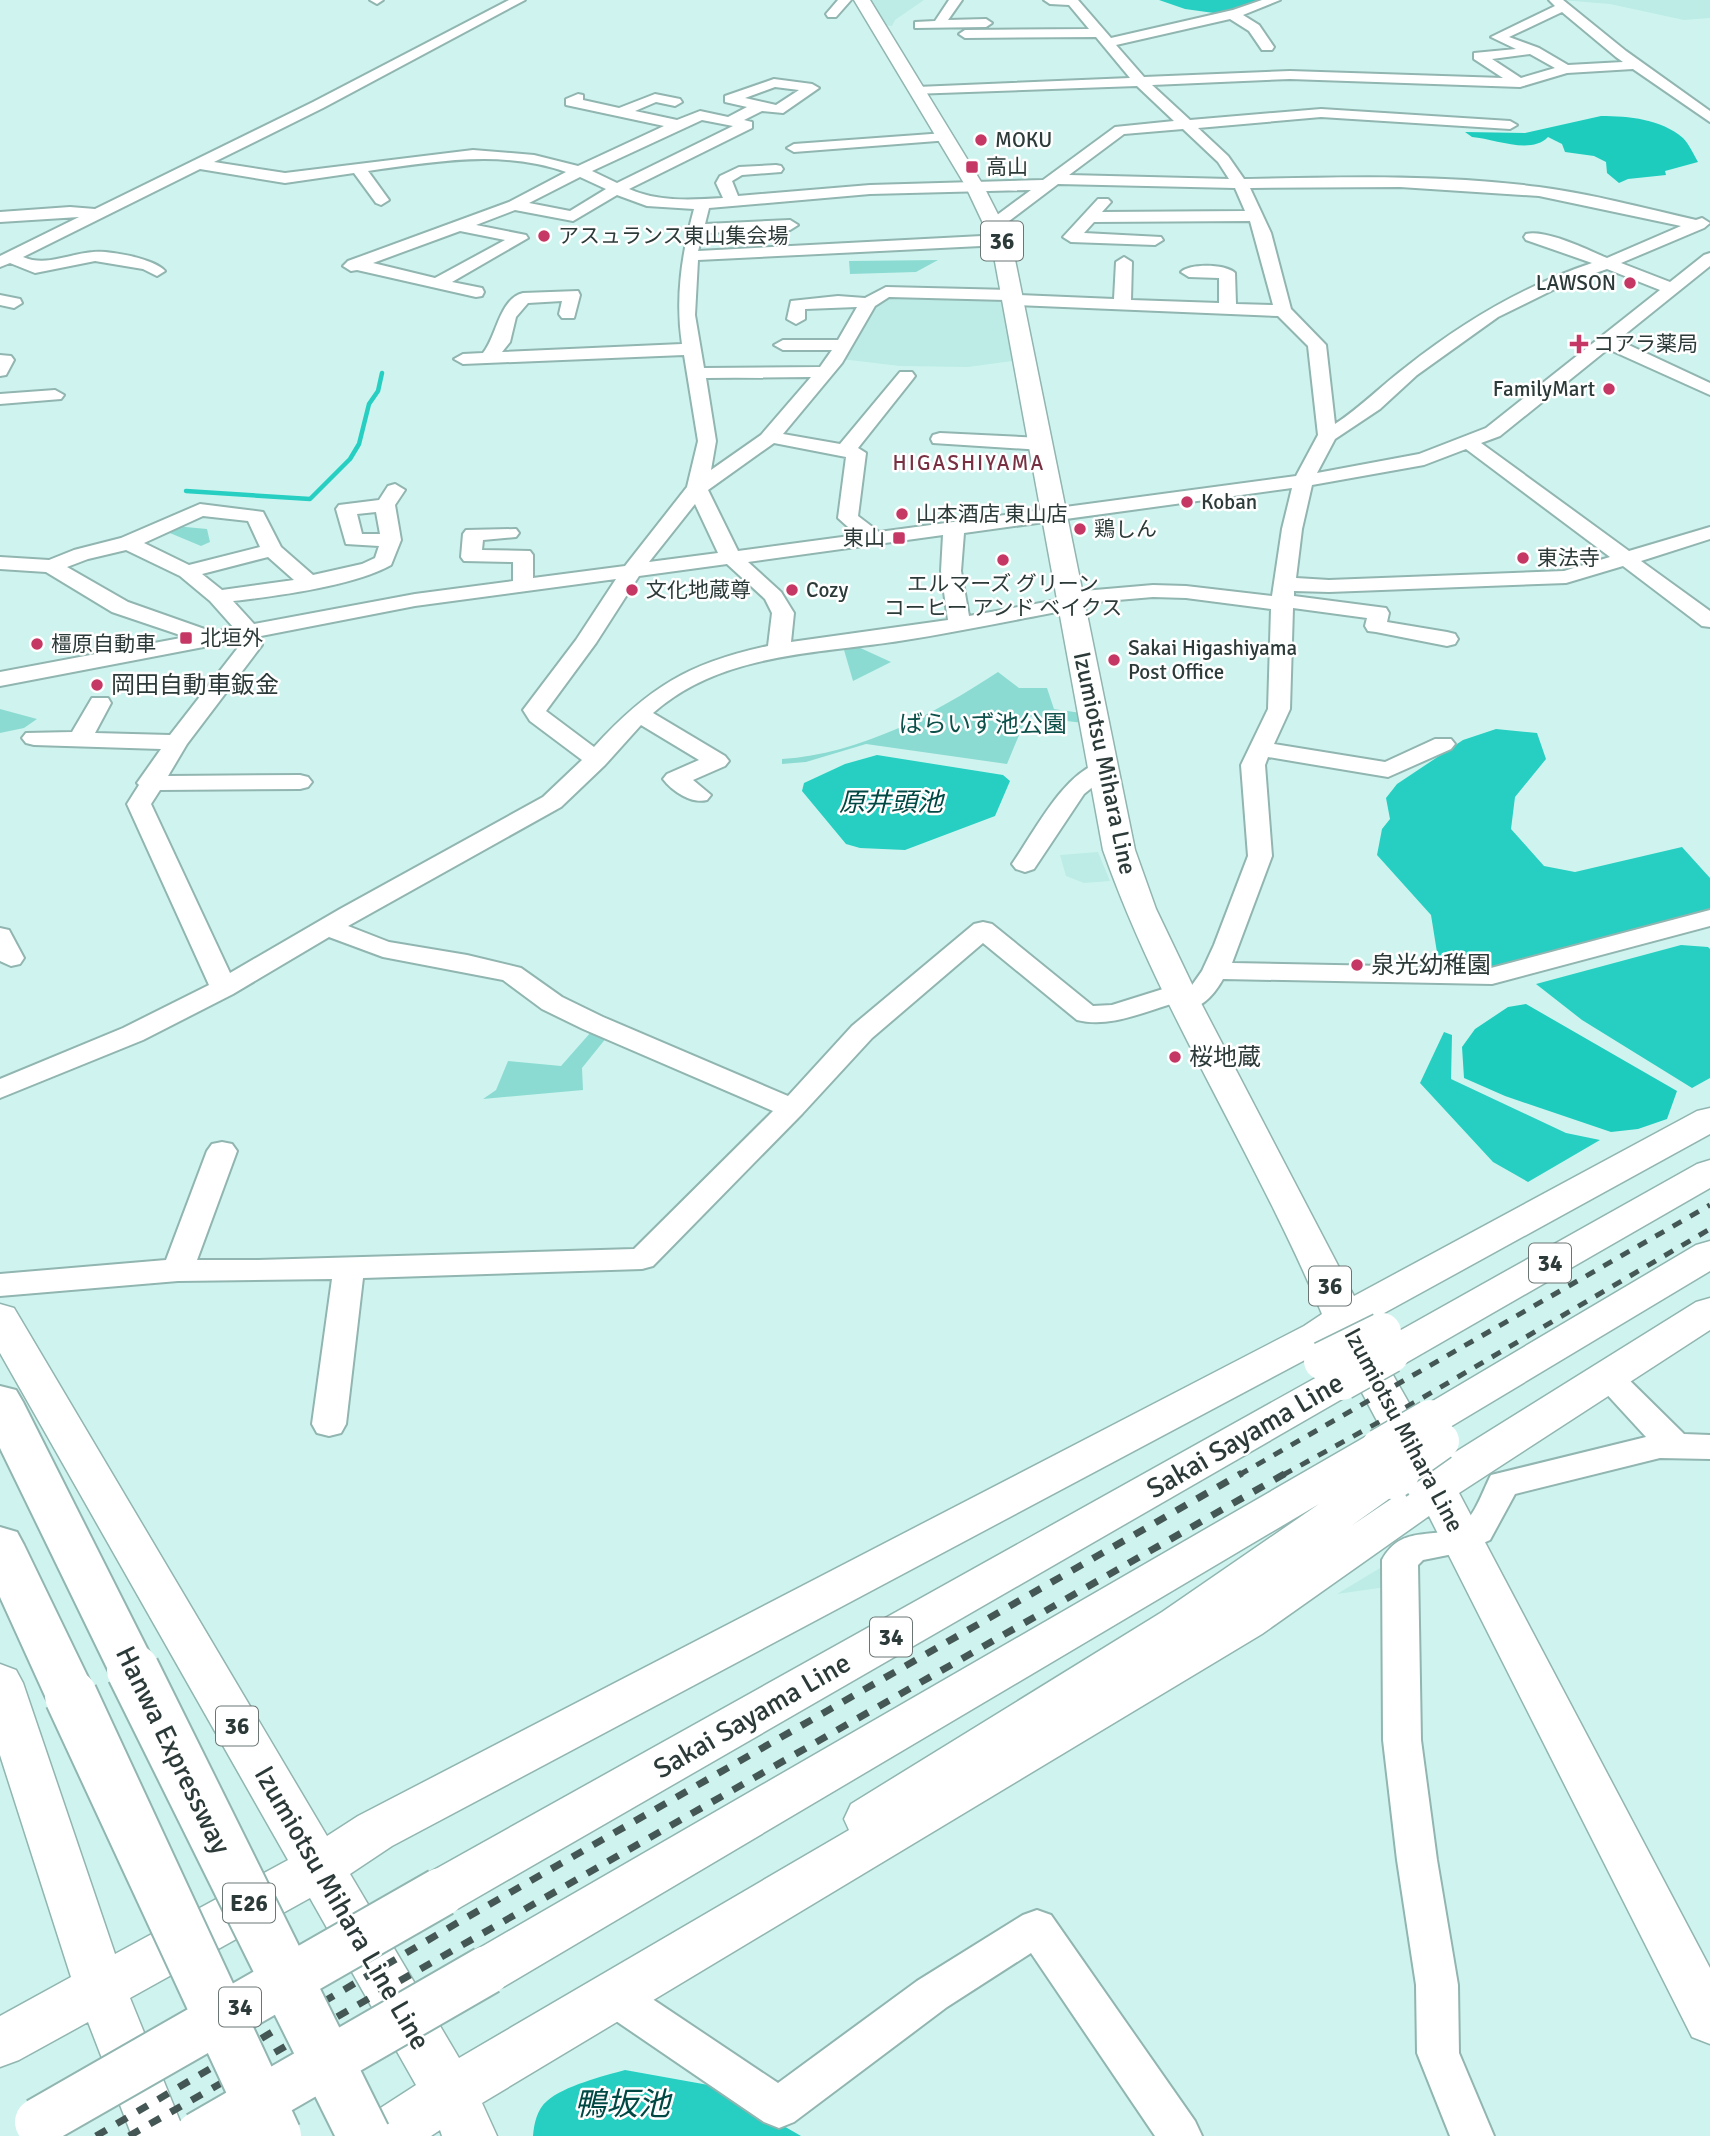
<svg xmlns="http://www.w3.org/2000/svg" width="1710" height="2136" font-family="Signika,'Noto Sans JP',sans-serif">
<rect width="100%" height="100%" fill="#cff4ef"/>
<path fill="#bcece5" d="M869,0H924L895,20L892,26L883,25Z
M1561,0H1710V18L1684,20L1610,4Z
M885,296L1006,300L1019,360L968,367L900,366L841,359L872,304Z
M1098,852L1110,881L1084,883L1066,876L1060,855Z
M1385,1565L1386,1587L1337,1594Z"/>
<path fill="#8cdbd2" d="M938,260L916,272L850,274L849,261Z
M175,526L207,529L210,542L201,546L165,531Z
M856,646L891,662L853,681L844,650Z
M998,672L1019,688H1047L1054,709L1081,713L1083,723L1027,716L1007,764L866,744L806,762L782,764V759C860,754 934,714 998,672Z
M0,709L37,719L24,728L0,733Z
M591,1032L607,1037L582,1068L583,1090L483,1099L496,1090L508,1061L561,1066Z"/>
<path fill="#1eccbe" d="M1601,116C1629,116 1661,119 1683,138C1689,144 1694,155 1698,162L1665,171L1666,175L1628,179L1619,183L1607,173L1606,162L1594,156L1565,152L1562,144L1548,137C1531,155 1495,139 1472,137L1465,132L1525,133Z
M1526,1004L1677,1091L1667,1119L1638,1129L1611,1132L1505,1096L1464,1078L1462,1047L1475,1029L1508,1007Z"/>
<path fill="#26cfc1" d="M1159,0H1262L1221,14L1185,9Z
M1496,729L1537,733L1546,759L1515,797L1511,829L1544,866L1575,872L1682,847L1710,878V911L1492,969L1439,965L1431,915L1377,855L1382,829L1390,819L1386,798L1397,784L1463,740Z
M877,755L1003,775L1010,781L995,816L905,850L860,848L846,844L802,791L804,783L845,764Z
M1681,945L1708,947L1710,949V1078L1692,1088L1582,1020L1536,984Z
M1444,1032L1452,1035L1451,1079L1566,1133L1600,1140L1528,1182L1493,1162L1420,1083Z
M625,2070L714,2086L801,2136H533C534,2124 537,2109 547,2101C564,2086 603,2076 625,2070Z"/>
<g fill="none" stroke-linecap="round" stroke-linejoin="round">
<path stroke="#26cfc1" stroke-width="4.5" d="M186,491L310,499L350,459L359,444L369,404L378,391L382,373"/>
<g stroke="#91b5b0" stroke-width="4">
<path id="minor" d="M370,0H383L377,4Z
M509,0H525L323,108L214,162L285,173L473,150L534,155L578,166L664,126L566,105V99L578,94L583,95V100L619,108L655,94L680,99L682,102L675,106L656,102L635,111L677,120L700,111L728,117L747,107L725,102V96L774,79L812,84L819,88L783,113L762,111L744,120L752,122V128L629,189C658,202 691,200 723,198L716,183L720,176L739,167L776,165L781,166L783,169L781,172L742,175L732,181L738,196L870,185L1043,180L1115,127L1174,121L1137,86L912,94V88L917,87L1130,78L1096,37L965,38L959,34L965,30L1089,29L1069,5L1050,4L1044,0H1078L1111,38L1233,10L1262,0H1280L1243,15L1259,25L1274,47L1272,50H1262L1249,31L1230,19L1116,45L1144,77L1290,71L1503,78L1474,59V53L1516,49L1491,37L1555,6L1549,0H1563L1626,51L1710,111V122L1633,69L1567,73L1520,87L1290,79L1152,85L1190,120L1321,109L1510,121L1517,125L1510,129L1321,117L1198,128L1228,156L1244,179C1342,177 1441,174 1539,187C1592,194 1644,208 1696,220L1702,218L1710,223L1704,228L1621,263L1670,282L1704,255L1710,253V266L1618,340L1710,383V395L1608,349L1500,436L1481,443L1629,551L1710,527V539L1641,561L1710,611V627L1702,626L1623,566L1566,583L1329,592L1294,591V596L1386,608L1389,613L1387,622L1447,632L1455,634L1458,639L1455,644L1447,646L1376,632L1368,631L1365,626L1367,618L1293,608L1290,709L1274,744L1385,762L1435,739H1451L1455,744L1451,749L1388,777L1268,757L1265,765L1272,856L1232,963L1491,968L1710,910V926L1492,984L1223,979C1213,997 1197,1014 1174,1009L1171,1004C1141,1013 1109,1028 1077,1020L983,943L872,1038L802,1114L653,1266L642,1269L363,1278L346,1424L341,1433L329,1436L317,1433L312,1424L332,1279L178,1281L0,1296V1274L166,1260L207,1151L212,1144L222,1142L232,1144L237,1151L197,1260H258L634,1249L773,1111L583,1029L542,1009L503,980L383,957L329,937L233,994L143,1040L0,1098V1079L123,1028L209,985L127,804L139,785L137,783L161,749L34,745L26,743L22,738L26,733L72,732L92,698H108L111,703L95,733L170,735L240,645V640L0,686V672L186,637L112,612L46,572L0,569V557L49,560L74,550L121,538L200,504L263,512L281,547L313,575L362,564L375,558L379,546L346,544L336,509L339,505L379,500L388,486L395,484L405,490L395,505L401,540L391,565C354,586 277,596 233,601L254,624L415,594L513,581V562L464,561L461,557L463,534L466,530L516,529L519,533L516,537L483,540L482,550L530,551L533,555V578L625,566L687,487L698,441L684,355L463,364L454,359L463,354L483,353C497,336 499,299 523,293L578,291L580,295L574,318H562L559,314L562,301L528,303L516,317L510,342L502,352L682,344C675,297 682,253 694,209L647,206L617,195L573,221L515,210L476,225L526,235L528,238L452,282L482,288L484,292L482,296L476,297L357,270L351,271L343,266L348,261L509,202L566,172C501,149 434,162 368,171L389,200L381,205L376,203L354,173L285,183L200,169L23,257C46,267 68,254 93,252C109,250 155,259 165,271L157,276L143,269L95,261L35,273L10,263L0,267V256L79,217L0,222V212L70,207L95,209L313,102ZM1562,12L1616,57L1623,62L1568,65L1539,48L1509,37ZM1530,54L1555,68L1521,78L1492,59ZM775,87L799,90L776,105L745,98ZM702,120L733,126L617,183L592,171ZM1183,129L1218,162L1229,179L1069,175L1124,134ZM580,177L606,189L570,211L529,203ZM1058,184L1235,188L1245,211L1102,212L1111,202L1108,199H1098L1063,237L1071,242L1155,245L1163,240L1161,237L1084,233L1094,222L1250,221L1273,305L1236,304L1235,273C1226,264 1190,263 1181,272L1189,277L1219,278V303L1131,300L1132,262L1124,257L1116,262L1114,299L1019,295L1011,290L886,287L865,298L838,296L791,301L787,319L796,324L805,319V309L857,307L838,340H783L774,345L783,350H832L820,367L704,368L695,315L698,260L1001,245L1009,240L1001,235L698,251L703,233L790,230L798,225L790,220L705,224L709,208L870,194L1031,190L989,221L987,224L995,229L1001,227ZM1400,187L1539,196L1681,226L1607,258C1588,250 1546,229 1526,234L1524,237L1526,240L1592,263C1523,286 1463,322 1406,367C1382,385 1361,407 1335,424L1326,345L1291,309L1271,233L1250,188ZM460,231L505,240L435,278L373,263ZM1607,269L1660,290L1486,428L1419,454L1317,473L1335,439L1380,409L1417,375L1498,317L1567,283ZM889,297L1006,300L1014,305L1278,316L1308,346L1318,435L1296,476L879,532L858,516L866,453L858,448L912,380L915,376L912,372H900L840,444L783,434L842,363L875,306ZM811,377L761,435L711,470L716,441L706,378ZM774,443L846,457L838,518L857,535L738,551L708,490ZM1466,449L1610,557L1564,571L1329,580L1296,578L1302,529L1312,485L1424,465ZM1292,488L1282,529L1272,596L1186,586L1153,585L1072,592L1065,594L1062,599L969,616L961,571L964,533ZM695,504L718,553L649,562ZM376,512L380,534H362L357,514ZM203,516L248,521L260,547L189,565L144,543ZM943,535L941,571L948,620L791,642L794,613L781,592L748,562ZM126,550L180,576L210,601L234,628L213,632L128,602L67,567L88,559ZM268,557L294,580L222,590L202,574ZM727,564L765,599L772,613L768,646C689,663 649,687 594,747L546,711L596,643L639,576ZM616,579L576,640L523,710L530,721L582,760L543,797L340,909L230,973L151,804L160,790L300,789L308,787L312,782L308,777L300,775L168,776L187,744L262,645L261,636L415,606ZM1153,597L1186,598L1271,609L1268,709L1241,765L1248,856L1214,945L1202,971L1190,988L1179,984L1112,1005L1093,1006L992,924L983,922L974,924L852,1026L788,1096L603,1017L562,997L521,968L467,955L389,942L348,926L561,807L605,765L641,725L699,760L667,774L663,779C673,792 692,804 707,800L711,795L693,780L725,766L729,761L725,756L653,713C721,653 815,654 899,641C957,632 1014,620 1072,609L1080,608L1082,603Z
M838,0H851L836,17H828L826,14Z
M949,0H962L948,20L986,19L992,23L986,27L915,28V22L935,21Z
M945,133L952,137L950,140L794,152L787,148L794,144Z
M0,295L20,299L22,303L14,308L0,305Z
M0,355L11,356L14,360L6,375L0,376Z
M55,390L64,395L61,399L0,404V394Z
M940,433L1042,438L1051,444L1042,450L933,443L931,439L933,435Z
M1104,761L1112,763L1116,768L1084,794L1034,869L1025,872L1016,869L1012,864C1035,831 1064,771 1104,761Z
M0,928L9,930L24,958L20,964L11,966L0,961Z
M1606,1364L1617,1368L1684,1434L1710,1435V1459L1660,1458L1515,1494L1490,1540L1463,1552L1423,1560L1418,1565L1421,1740L1437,1860L1458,1985L1459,2053L1494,2136H1450L1417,2053L1416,1985L1397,1860L1383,1740L1382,1560C1403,1521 1438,1543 1464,1523C1476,1513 1484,1488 1491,1475L1646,1437L1590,1376L1595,1368Z
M1037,1910L1051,1915L1195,2121L1202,2136H1155L1031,1953L947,2007L794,2122L779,2128L764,2122L597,2008L591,1995L597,1982L612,1976L627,1982L778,2083L917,1981L1023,1915Z"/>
</g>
<g stroke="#91b5b0" stroke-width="3">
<path id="major" d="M854,0H870L983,185L1011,240L1135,850L1156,909L1201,1003L1354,1296L1697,1111L1710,1108V1134L1366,1323L1376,1344L1697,1164L1710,1160V1188L1404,1364L1389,1368L1414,1412L1696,1245L1710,1241V1271L1445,1430L1425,1433L1441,1461L1696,1302L1710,1298V1330L1459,1493L1710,1968V2044L1692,2037L1429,1516L1262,1634L482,2103L497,2136H442L440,2130L431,2136H357L365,2118L416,2085L310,1898L130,1998L186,2136H132L88,2022L19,2060L0,2067V2016L71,1977L0,1755V1664L16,1670L23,1683L115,1954L288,1860L0,1353V1304L14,1308L327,1836L358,1816L1304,1326L1322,1314C1256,1156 1160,1012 1103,850L991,240L965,185ZM1335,1344L1349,1369L1342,1366L1328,1371L423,1876L416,1892L423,1908L441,1914L459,1908L1356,1391L1359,1387L1384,1434L1365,1437L469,1954L461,1970L469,1986L487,1993L505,1986L1319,1504L1162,1612L851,1804L844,1819L849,1830L459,2058L350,1874L392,1846ZM1410,1481L1412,1485L1351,1526L1407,1486Z"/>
</g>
<g stroke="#91b5b0" stroke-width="4">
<path id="highway" d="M0,1386L16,1390L23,1402L158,1670L151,1684L133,1690L115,1684L108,1670L0,1448Z
M0,1527L17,1532L24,1545L97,1696L89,1711L71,1717L53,1711L45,1696L0,1597Z"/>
</g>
<use href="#minor" fill="#fff" fill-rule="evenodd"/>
<use href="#major" fill="#fff" fill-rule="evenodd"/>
<use href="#highway" fill="#fff" fill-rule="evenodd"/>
<path stroke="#455755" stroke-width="5" stroke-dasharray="10 10" stroke-linecap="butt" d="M1239,1475L1710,1205
M1283,1475L1417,1401L1710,1229"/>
<path stroke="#455755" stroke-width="7" stroke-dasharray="12 12" stroke-linecap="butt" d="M96,2136L457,1923L1242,1473
M129,2136L1286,1473"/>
<g stroke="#91b5b0" stroke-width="41" stroke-linecap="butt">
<path id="major-bridge-far1" d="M1323,1361L1382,1332
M1342,1381L1390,1354
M1380,1448L1430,1419
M1392,1475L1440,1441"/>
</g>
<g stroke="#91b5b0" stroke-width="52" stroke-linecap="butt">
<path id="major-bridge" d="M1392,1475L1395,1473
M39,2122L441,1892
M199,2136L487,1970"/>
</g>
<g stroke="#91b5b0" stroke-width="56" stroke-linecap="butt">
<path id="highway-bridge" d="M133,1670L364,2136
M71,1696L275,2136"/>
</g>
<use href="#major-bridge-far1" stroke="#fff" stroke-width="38"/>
<use href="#major-bridge" stroke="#fff" stroke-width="48"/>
<use href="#highway-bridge" stroke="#fff" stroke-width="52"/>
</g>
<g fill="#c53764" stroke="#fff" stroke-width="2.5">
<circle cx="981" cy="140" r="7"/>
<rect x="965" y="160" width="14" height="14" rx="3.5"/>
<circle cx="544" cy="236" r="7"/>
<circle cx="1630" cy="283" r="7"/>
<path d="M1575.5 333.5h7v7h7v7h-7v7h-7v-7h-7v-7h7z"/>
<circle cx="1609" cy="389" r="7"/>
<circle cx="1187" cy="502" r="7"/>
<circle cx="902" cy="514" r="7"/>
<circle cx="1080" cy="529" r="7"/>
<rect x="892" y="531" width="14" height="14" rx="3.5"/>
<circle cx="1523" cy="558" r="7"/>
<circle cx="1003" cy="560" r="7"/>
<circle cx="632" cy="590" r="7"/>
<circle cx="792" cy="590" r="7"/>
<rect x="179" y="631" width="14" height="14" rx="3.5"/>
<circle cx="37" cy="644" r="7"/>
<circle cx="1114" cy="660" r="7"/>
<circle cx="97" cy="685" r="7"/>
<circle cx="1357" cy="965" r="7"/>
<circle cx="1175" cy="1057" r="7"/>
</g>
<g text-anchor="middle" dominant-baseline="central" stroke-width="5" stroke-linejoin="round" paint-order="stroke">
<g font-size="21" fill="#2c3b39" stroke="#fff" text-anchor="start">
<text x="995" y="140">MOKU</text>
<text x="986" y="167">高山</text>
<text x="558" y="236">アスュランス東山集会場</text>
<text x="1616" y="283" text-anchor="end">LAWSON</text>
<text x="1593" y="344">コアラ薬局</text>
<text x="1595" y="389" text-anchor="end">FamilyMart</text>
<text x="1201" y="502">Koban</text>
<text x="916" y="514">山本酒店 東山店</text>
<text x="1094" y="529">鶏しん</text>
<text x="885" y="538" text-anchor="end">東山</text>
<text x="1537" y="558">東法寺</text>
<text x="1003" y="584" text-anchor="middle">エルマーズ グリーン<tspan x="1003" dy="24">コーヒー アンド ベイクス</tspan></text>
<text x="646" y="590">文化地蔵尊</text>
<text x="806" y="590">Cozy</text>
<text x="200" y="638">北垣外</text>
<text x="51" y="644">橿原自動車</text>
<text x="1128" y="648">Sakai Higashiyama<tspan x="1128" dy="24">Post Office</tspan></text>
</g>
<g font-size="21" letter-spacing="2" fill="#773143" stroke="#fff">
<text x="969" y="463">HIGASHIYAMA</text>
</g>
<g fill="#fff" stroke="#6b7674" stroke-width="2">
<rect x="981" y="221.5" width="42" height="39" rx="5"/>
<rect x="1529" y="1243.5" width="42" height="39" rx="5"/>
<rect x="1309" y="1266.5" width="42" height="39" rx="5"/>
<rect x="870" y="1617.5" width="42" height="39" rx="5"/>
<rect x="216" y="1706.5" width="42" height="39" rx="5"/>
<rect x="223" y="1883.5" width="52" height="39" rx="5"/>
<rect x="219" y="1987.5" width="42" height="39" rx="5"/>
</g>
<g font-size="23" font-weight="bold" fill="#2c3b39">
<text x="1002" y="241">36</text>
<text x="1550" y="1263">34</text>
<text x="1330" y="1286">36</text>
<text x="891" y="1637">34</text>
<text x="237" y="1726">36</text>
<text x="249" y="1903">E26</text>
<text x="240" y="2007">34</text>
</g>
<g font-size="24" fill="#2c3b39" stroke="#fff" text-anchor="start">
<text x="111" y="685">岡田自動車鈑金</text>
<text x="1371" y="965">泉光幼稚園</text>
<text x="1189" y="1057">桜地蔵</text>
</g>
<g font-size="24" fill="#0e514b" stroke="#fff">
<text x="983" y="724">ばらいず池公園</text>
</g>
<g font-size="24" fill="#2c3b39" stroke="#fff">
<text transform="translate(1105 763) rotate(78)">Izumiotsu Mihara Line</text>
<text transform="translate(1404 1430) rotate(62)">Izumiotsu Mihara Line</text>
</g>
<g font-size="26" font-style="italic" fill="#004843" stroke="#fff">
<text x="891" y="803">原井頭池</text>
</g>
<g font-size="28" fill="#2c3b39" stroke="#fff">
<text transform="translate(1245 1436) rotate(-30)">Sakai Sayama Line</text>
<text transform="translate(752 1716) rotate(-30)">Sakai Sayama Line</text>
<text transform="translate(173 1750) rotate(64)">Hanwa Expressway</text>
<text transform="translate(342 1908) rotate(60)">Izumiotsu Mihara Line Line</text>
</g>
<g font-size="32" font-style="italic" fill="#004843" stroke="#fff">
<text x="622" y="2104">鴨坂池</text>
</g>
</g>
</svg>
